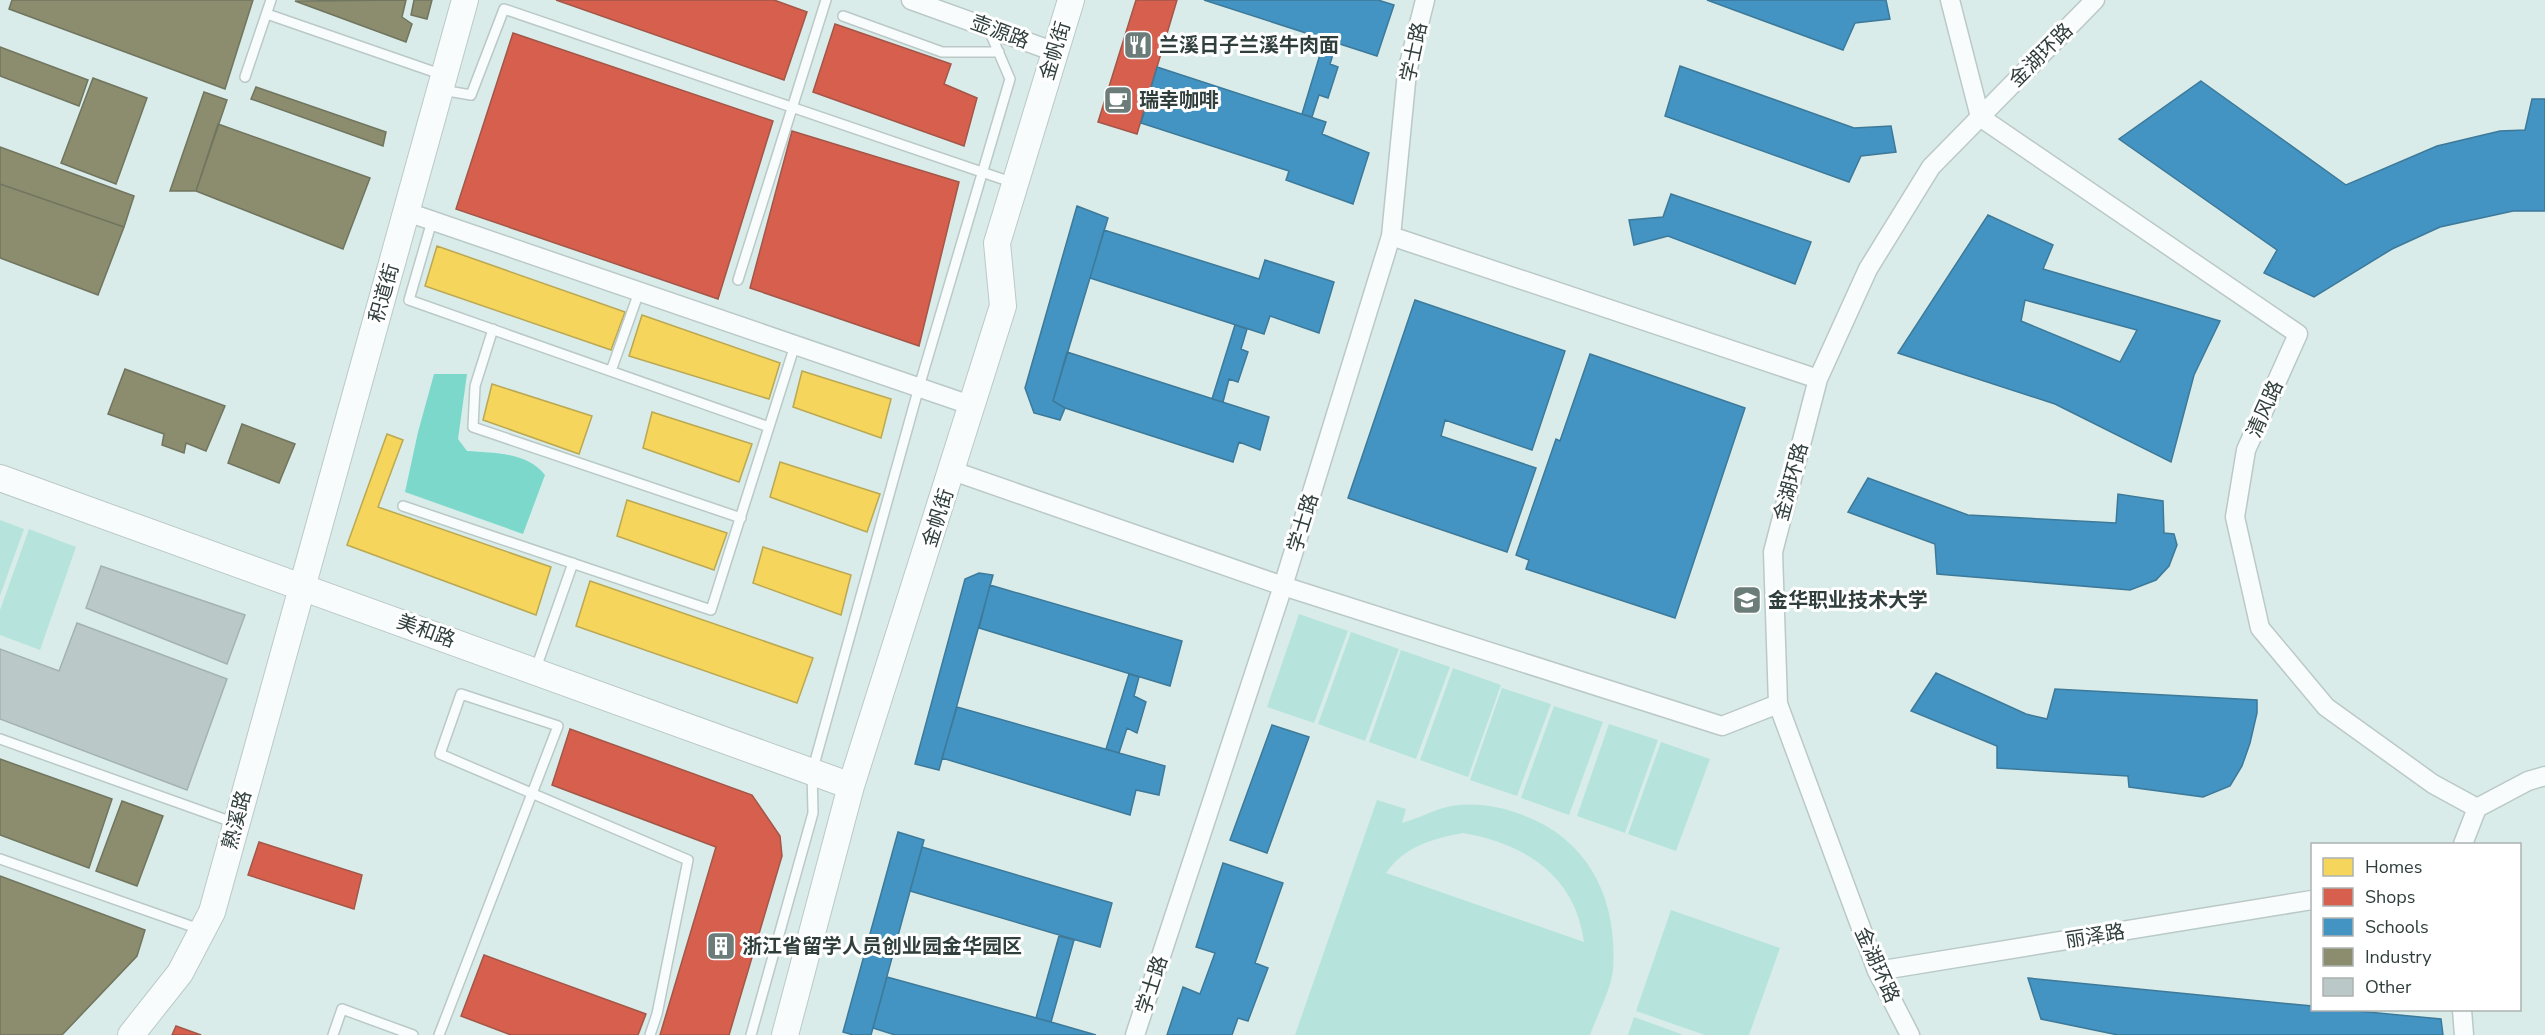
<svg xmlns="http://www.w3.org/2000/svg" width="2545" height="1035" font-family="'Nunito Sans','Noto Sans SC',sans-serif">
<rect width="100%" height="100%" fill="#d9ece9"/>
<path fill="#b6e4dd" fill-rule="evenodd" d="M0,520L24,529L0,596Z
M29,529L76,547L40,650L0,635V610Z
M1299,614L1348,631L1314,723L1267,707Z
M1351,632L1399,649L1365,741L1318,724Z
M1401,650L1450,667L1416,759L1369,742Z
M1453,668L1501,685L1468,777L1420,760Z
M1502,688L1551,704L1517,796L1470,780Z
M1554,706L1603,722L1569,815L1521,798Z
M1609,724L1658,740L1625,833L1577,816Z
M1661,742L1710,759L1676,851L1628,834Z
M1377,800L1406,809L1402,823C1421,818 1437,807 1458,805C1481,803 1503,807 1525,816C1591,841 1618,902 1613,970C1611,989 1597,1016 1590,1035H1295ZM1463,833C1525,844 1575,875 1584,942L1386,873C1405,846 1432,839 1463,833Z
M1671,910L1780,948L1749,1035H1705L1636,1011Z
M1634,1017L1681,1034V1035H1628Z"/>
<path fill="#7dd8cc" d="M434,374H467L458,439L467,451C494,453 527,452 545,475L523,534L405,492L418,432Z"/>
<path fill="#f6d55c" stroke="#bba852" stroke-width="1.5" d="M437,246L625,312L611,350L425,286Z
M642,315L780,363L769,399L629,356Z
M802,371L891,399L881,438L793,407Z
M492,384L592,416L579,454L483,420Z
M652,412L752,444L739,482L643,448Z
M387,434L403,440L378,507L551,567L536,615L347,545Z
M780,462L880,494L867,532L770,497Z
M627,500L727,533L714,570L617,536Z
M763,547L851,575L841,615L753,583Z
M590,581L813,658L797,703L576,626Z"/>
<path fill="#d6604d" stroke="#a45648" stroke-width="1.5" d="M556,0H774L807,12L784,80Z
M1136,0H1177L1137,134L1098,122Z
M835,24L951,64L944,84L977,98L964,146L813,92Z
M513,33L773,121L718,299L456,209Z
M792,131L959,182L919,346L750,288Z
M570,729L752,795L780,836L782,856L729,1035H660L716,847L552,785Z
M259,842L362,875L354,909L248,875Z
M484,955L646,1014L638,1035H511L461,1016Z
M176,1026L201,1035H172Z"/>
<path fill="#4393c3" stroke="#3d7a9a" stroke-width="1.5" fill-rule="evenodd" d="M1204,0H1378L1394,5L1377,56Z
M1707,0H1886L1890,19L1855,23L1843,50Z
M1325,38L1337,42L1330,64L1338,67L1328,98L1319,95L1312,117L1302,114Z
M1680,66L1854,128L1891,126L1896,152L1861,156L1849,182L1665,116Z
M1157,67L1326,122L1322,134L1369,153L1353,204L1286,180L1289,171L1141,123Z
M2201,81L2346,185L2437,146L2500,131L2525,130L2532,99H2545V211H2513L2440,227L2392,249L2314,297L2264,273L2277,250L2119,139Z
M1671,194L1811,242L1795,284L1668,236L1634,245L1629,220L1663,217Z
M1077,206L1108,218L1053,401L1065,408L1060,420L1034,413L1025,388Z
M1988,215L2053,245L2043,269L2220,321L2194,375L2171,462L2055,404L1898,353ZM2025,300L2137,330L2120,362L2021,321Z
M1104,230L1259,279L1265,260L1334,282L1319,333L1270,316L1264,334L1090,278Z
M1415,300L1565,351L1532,450L1445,420L1441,436L1536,468L1507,552L1348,498Z
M1235,325L1247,329L1241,349L1248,352L1238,382L1229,379L1223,402L1212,399Z
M1067,352L1269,417L1260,450L1239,442L1233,462L1065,408L1053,401Z
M1590,354L1745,408L1675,618L1526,569L1529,560L1516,555L1556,439L1560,441Z
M1868,478L1968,515L2116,523L2118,494L2163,501L2164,533L2174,534L2177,545L2169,566L2156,580L2130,590L1937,574L1935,544L1848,512Z
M979,573L993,575L939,770L915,764L965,579Z
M990,585L1182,641L1170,686L979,628Z
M1936,673L2026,714L2047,719L2055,689L2257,700V713L2250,743L2242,766L2230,786L2203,797L2129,787L2128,776L1997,768V746L1911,711Z
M1129,674L1139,677L1134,696L1146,702L1137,733L1127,728L1119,753L1106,749Z
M957,707L1165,766L1159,795L1136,790L1130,815L942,758Z
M1272,725L1309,737L1267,853L1230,840Z
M898,832L924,840L871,1035H853L843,1032Z
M922,847L1112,903L1100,947L910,891Z
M1223,863L1283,883L1255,963L1268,968L1248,1021L1238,1018L1232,1035H1167L1183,987L1200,994L1215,953L1196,947Z
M1059,936L1074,940L1051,1022L1036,1018Z
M887,977L1051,1022L1096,1035H895L873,1028Z
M2028,978L2312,1006V1010H2347L2441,1019L2443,1035H2118L2041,1019Z"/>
<path fill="#8c8c6e" stroke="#70755f" stroke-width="1.5" d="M12,0H253L225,89L9,9Z
M406,0L402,17L412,24L406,42L295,1Z
M414,0H432L427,19L411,15Z
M0,47L88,80L79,106L0,76Z
M93,78L147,98L116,184L61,163Z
M256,87L386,132L383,146L251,99Z
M204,92L227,100L196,191H170Z
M218,124L370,178L343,249L196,191Z
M0,147L134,196L124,227L0,184Z
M0,184L124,227L98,295L0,258Z
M125,369L225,406L206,451L186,443L184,453L162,445L164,434L108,414Z
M242,424L295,444L279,483L228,463Z
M0,759L112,799L89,868L0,835Z
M122,801L163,816L137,886L96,871Z
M0,876L145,930L137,956L62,1035H0Z"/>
<path fill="#bac9c7" stroke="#a4b2b0" stroke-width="1.5" d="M101,566L245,615L227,664L86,608Z
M77,623L227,679L187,790L0,719V649L59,671Z"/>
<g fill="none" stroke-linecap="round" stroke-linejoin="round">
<g stroke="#bac9c7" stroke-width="12">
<path id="lane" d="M267,14L443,75
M843,16L942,52H999
M245,77L271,0
M442,90L471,95L504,9L1014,183
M432,221L409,300L769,427
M738,280L826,0
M493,329L475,386L473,427L741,518
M611,371L639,292
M403,506L711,610L795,345
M535,671L573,563
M0,739L235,823
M0,859L202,930
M333,1035L342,1009L413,1035
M439,1035L558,726L461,694L440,754L688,860L657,1014L650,1035
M751,1035L813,813L812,772L919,387L1010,79L989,30"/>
</g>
<g stroke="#bac9c7" stroke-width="21">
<path id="street" d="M911,0L1055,52
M1950,0L1980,117L2298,334L2246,450L2235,517L2260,628L2326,707L2433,784L2477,808L2528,781L2545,776
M407,212L973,406
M1391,236L1818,379
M953,471L1283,586L1722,726L1778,704
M2463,844L2477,808
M1877,971L2312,900
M2462,1010L2464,1035
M1135,1035L1283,586L1391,236L1407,72L1425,0
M1910,1035L1877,971L1778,704L1773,552L1818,379L1868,269L1931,167L2095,0"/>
</g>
<g stroke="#bac9c7" stroke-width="28">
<path id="secondary" d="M0,478L851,786
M131,1035L180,973L212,912L465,0
M785,1035L851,786L1003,306L997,243L1071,0"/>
</g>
<use href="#lane" stroke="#f9fcfc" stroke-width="9"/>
<use href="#street" stroke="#f9fcfc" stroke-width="18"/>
<use href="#secondary" stroke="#f9fcfc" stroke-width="26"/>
</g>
<defs>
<g id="restaurant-square" transform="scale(1.5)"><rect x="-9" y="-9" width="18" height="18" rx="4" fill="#6b7c79" stroke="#fff"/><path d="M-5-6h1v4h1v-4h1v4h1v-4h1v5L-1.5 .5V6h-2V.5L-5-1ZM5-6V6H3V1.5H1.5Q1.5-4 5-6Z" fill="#fff"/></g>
<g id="cafe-square" transform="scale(1.5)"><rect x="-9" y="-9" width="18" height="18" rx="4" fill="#6b7c79" stroke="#fff"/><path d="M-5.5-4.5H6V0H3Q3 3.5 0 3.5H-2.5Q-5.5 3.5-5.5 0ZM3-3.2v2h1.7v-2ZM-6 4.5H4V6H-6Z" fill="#fff"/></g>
<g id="university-square" transform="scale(1.5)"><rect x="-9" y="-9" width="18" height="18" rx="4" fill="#6b7c79" stroke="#fff"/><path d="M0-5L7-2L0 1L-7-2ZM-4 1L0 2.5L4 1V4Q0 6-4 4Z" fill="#fff"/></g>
<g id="building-square" transform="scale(1.5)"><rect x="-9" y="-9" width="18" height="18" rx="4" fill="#6b7c79" stroke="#fff"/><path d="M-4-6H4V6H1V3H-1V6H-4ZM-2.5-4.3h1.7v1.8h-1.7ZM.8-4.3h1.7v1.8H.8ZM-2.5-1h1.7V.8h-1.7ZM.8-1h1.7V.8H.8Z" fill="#fff"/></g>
</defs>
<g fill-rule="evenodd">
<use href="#restaurant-square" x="1138" y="45"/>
<use href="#cafe-square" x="1118" y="100"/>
<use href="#university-square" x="1747" y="600"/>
<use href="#building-square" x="721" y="946"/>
</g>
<g text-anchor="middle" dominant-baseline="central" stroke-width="6" stroke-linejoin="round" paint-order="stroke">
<g font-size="20" fill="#303f3c" stroke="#fff">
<text transform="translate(1000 32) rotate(20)">壶源路</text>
<text transform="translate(1055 51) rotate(-73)">金帆街</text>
<text transform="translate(1414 52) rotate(-78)">学士路</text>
<text transform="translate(2041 55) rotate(-45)">金湖环路</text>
<text transform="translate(384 293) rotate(-74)">积道街</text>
<text transform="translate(2265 409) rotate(-66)">清风路</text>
<text transform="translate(1791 482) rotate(-75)">金湖环路</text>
<text transform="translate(938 518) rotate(-72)">金帆街</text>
<text transform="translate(1303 523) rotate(-73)">学士路</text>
<text transform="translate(426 631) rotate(20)">美和路</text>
<text transform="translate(237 820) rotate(-75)">熟溪路</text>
<text transform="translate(2095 936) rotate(-9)">丽泽路</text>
<text transform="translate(1877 965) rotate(66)">金湖环路</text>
<text transform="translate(1152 985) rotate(-72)">学士路</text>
</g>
<g font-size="20" font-weight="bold" fill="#303f3c" stroke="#fff" text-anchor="start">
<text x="1159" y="45">兰溪日子兰溪牛肉面</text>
<text x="1139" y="100">瑞幸咖啡</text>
<text x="1768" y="600">金华职业技术大学</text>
<text x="742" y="946">浙江省留学人员创业园金华园区</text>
</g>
</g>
<rect x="2311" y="843" width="210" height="168" fill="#ffffff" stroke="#acb2b1" stroke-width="1.5"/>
<rect x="2323" y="858" width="30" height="18" fill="#f6d55c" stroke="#acb2b1" stroke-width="1.5"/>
<text x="2365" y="873" font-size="18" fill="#303f3c">Homes</text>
<rect x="2323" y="888" width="30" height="18" fill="#d6604d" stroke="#acb2b1" stroke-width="1.5"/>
<text x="2365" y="903" font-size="18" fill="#303f3c">Shops</text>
<rect x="2323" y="918" width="30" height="18" fill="#4393c3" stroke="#acb2b1" stroke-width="1.5"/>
<text x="2365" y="933" font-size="18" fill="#303f3c">Schools</text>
<rect x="2323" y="948" width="30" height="18" fill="#8c8c6e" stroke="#acb2b1" stroke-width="1.5"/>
<text x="2365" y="963" font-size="18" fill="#303f3c">Industry</text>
<rect x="2323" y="978" width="30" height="18" fill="#bac9c7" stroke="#acb2b1" stroke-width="1.5"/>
<text x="2365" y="993" font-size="18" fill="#303f3c">Other</text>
</svg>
